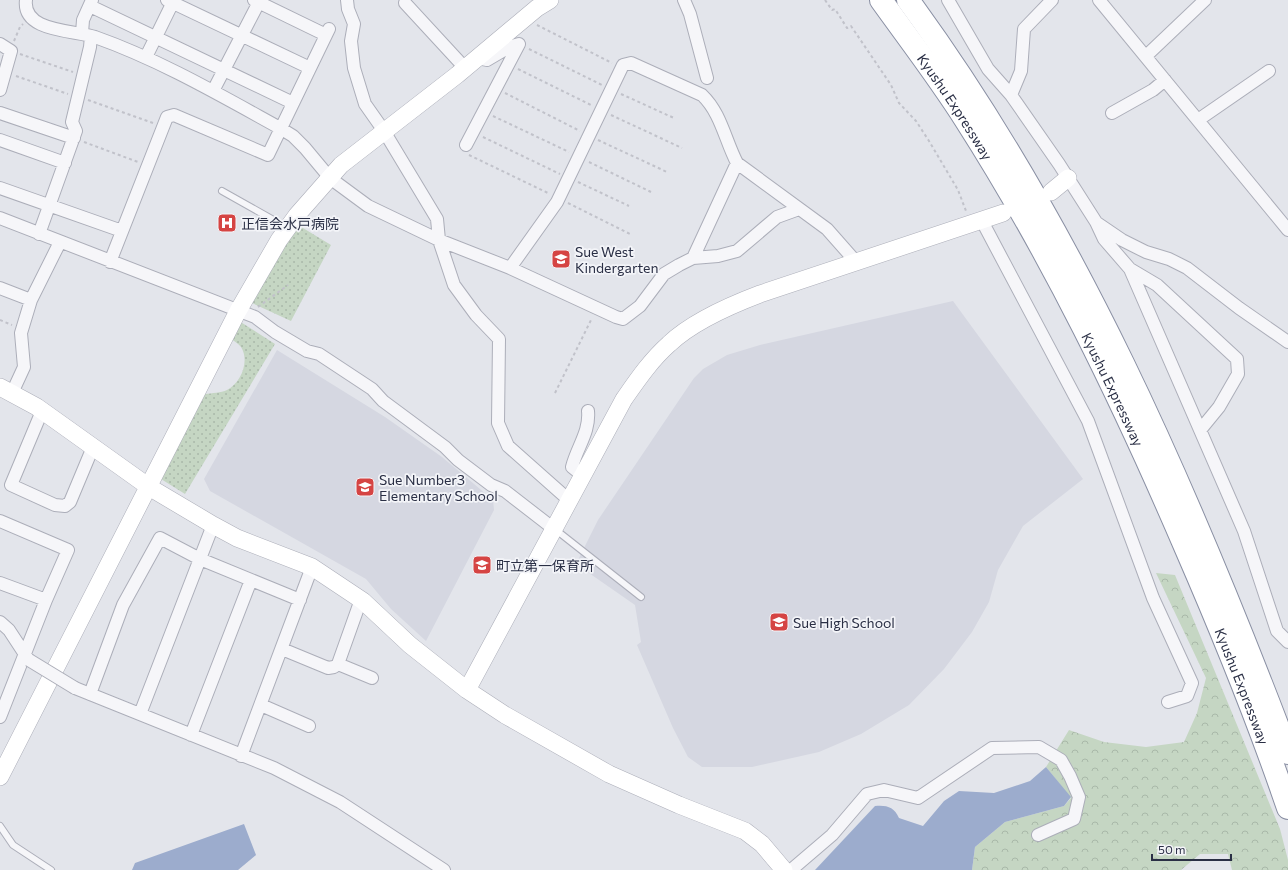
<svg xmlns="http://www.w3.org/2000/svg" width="1288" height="870" font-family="Commissioner,'Noto Sans JP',sans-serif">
<defs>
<pattern id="forest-crowns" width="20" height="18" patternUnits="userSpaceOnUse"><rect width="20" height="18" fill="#c5d6c3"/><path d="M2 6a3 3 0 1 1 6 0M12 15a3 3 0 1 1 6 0" fill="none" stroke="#a9b8a9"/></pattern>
<pattern id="park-dots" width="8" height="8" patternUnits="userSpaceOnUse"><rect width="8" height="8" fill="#c5d6c3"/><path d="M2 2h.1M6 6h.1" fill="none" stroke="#a9b8a9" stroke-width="1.8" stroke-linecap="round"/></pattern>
</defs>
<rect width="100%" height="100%" fill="#e3e5eb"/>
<path fill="#d5d7e1" d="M953,301L1083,479L1023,526L998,570L989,602L972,632L944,669L909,705L861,734L819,752L752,767H702L688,757L673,728L637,645L641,642L635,605L576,564L598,520L694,378L703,369L727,355L760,345Z
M277,350L385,417L442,457L493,500L494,510L426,641L391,609L366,579L210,491L204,479Z"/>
<path fill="url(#forest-crowns)" d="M1156,573L1175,575L1280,829L1288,860V870H1232L1228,854H1200L1181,870H972L975,847L1005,822L1064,806L1071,798L1046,767L1069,730L1104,742L1146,747L1184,742L1197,713L1206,678Z"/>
<path fill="url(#park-dots)" d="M298,225L331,245L291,321L252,303L273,262Z
M239,321L275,344L185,494L161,479L205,394C212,393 221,393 227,390C241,383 250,361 241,347C239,344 234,341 231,339Z"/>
<path fill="#9caccd" d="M1046,767L1071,797L1064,806L1005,822L975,847L972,870H815L875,806C887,805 894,807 899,818L923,826L944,801L959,791L994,793L1030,781Z
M244,824L256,855L238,870H132L135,863Z"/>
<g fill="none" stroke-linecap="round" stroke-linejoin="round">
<g stroke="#acaeb9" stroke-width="8">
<path id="lane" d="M222,191L286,227
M556,530L641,597
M0,826L13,845L51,870"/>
</g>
<g stroke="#acaeb9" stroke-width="14">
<path id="street" d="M26,0C22,32 73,30 95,37C160,60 220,95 280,128L293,136L305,148L330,178L368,206L439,240L510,268L616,317L623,319L640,306L664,274L679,265L693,258L718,256L737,251L777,217L799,209
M167,0L310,68
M254,0L326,35
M347,0L348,9L354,24L351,41L354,68L365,104L384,131L437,219L439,240L454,285L476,315L499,339L498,423L508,446L570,501
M684,0L690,14L707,78
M948,0L988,69L1011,95L1059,164L1096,222L1104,239L1130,269L1244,531L1277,631L1288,642
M1099,0L1288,230
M405,3L465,68
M90,6L293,103
M82,33L83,20L92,0
M0,44L11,51L0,90
M1146,56L1205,0
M146,57L174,0
M213,91L260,0
M1011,95L1021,71L1024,29L1052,0
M0,113L74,138
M1112,113L1153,90L1165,80
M1198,120L1269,71
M0,140L65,163
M466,145L519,44L509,47L487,60L477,58
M0,188L122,231
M0,218L255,317L275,332L307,351L319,354L372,389L383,401L445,447L458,460L491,485L505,491L554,529
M982,221L1088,421L1153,598L1192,683L1187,696L1168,702
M1097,223L1122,240L1146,252L1169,259L1187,268L1239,308L1288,342
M39,234L76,131L72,122L90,47L91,36
M693,258L737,163
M110,262L167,117L174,115L268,155L329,29
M510,268L557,202L623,65L631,63L702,95C721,113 725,140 737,163L827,229L857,263
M1130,269L1157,285L1237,359L1238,374L1219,407L1201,429
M0,288L31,300
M12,393L24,367L21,333L31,300L60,242
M42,411L11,485L55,505L65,506L70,502L93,447
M582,475L572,467C577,447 590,432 588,411
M0,521L68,550L46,600L0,717
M0,583L46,600
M0,622L9,630L28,659
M282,649L328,668L334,667L338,664L359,605L363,601
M338,664L372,678
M75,688L274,768L340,802L444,870
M90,694L123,605L160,538L200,559L300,600
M261,705L309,726
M140,714L213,525
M191,735L251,580
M241,756L312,567
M791,870L832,835L867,794L884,790L918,798L992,748L1039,747L1061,760L1070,776L1079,797L1074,819L1038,835"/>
</g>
<g stroke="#acaeb9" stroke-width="18">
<path id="secondary" d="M1051,192L1068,178
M0,387L37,407L149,487L213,525L237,538L312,567L363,601L410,645L467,690L505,715L609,774L679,805L745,831L762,844L784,870
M467,690L624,399C638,379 651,360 669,344C692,322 731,305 760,294L1003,213
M0,777L238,311L279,240L297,215L341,165L457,75L537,8L550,0"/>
</g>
<g stroke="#898fa3" stroke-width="24">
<g id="highway">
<path id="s1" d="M881,0C909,39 939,78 965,119C1052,255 1122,400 1186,549C1223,634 1258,720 1288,808"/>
<path d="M908,0C1075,228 1188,490 1288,753"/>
</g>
</g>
<path stroke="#c1c2ca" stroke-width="2" stroke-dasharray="3 3" stroke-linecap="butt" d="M825,0L832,10L835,9L847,28L851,26L891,85L899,103L916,121L929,141L958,190L966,211
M537,25L612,63
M14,41L20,27L23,24
M529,49L602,85
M20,54L73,72
M518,69L591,105
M16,76L68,94
M505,93L580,131
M621,94L674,118
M88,100L153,123
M611,115L682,148
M493,116L569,152
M483,137L560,174
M598,140L667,172
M84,142L138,162
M469,155L550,194
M589,162L651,192
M578,182L629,206
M568,203L630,234
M258,307L288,285
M0,320L12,325
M555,393L592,318"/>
<use href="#lane" stroke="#f6f6f9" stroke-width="6"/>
<use href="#street" stroke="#f6f6f9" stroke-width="12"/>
<use href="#secondary" stroke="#fff" stroke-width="17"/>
<use href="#highway" stroke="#fff" stroke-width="22"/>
<g stroke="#acaeb9" stroke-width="14" stroke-linecap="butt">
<path id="street-bridge" d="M29,660L75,688"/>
</g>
<use href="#street-bridge" stroke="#f6f6f9" stroke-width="12"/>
</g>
<defs>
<g id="hospital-square" transform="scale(1)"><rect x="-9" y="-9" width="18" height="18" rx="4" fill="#d54443" stroke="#f3f4f8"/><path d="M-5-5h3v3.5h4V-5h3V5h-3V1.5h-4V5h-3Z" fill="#fff"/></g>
<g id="school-square" transform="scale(1)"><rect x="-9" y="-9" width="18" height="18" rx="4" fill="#d54443" stroke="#f3f4f8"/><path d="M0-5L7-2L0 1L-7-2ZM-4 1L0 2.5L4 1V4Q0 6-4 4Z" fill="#fff"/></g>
</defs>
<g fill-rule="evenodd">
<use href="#hospital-square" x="227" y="223"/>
<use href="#school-square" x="561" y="259"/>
<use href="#school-square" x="365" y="487"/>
<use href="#school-square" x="482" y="565"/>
<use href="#school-square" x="779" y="622"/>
</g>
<g text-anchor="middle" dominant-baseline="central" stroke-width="3.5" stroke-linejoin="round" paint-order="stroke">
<g font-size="14" fill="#2a2f45" stroke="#f3f4f8">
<text stroke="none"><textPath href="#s1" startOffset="130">Kyushu Expressway</textPath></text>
<text stroke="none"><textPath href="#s1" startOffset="454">Kyushu Expressway</textPath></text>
<text stroke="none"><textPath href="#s1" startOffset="778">Kyushu Expressway</textPath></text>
</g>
<g font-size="14" fill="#2a2f45" stroke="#f3f4f8" text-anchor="start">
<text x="241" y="223">正信会水戸病院</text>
<text x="575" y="251">Sue West<tspan x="575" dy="16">Kindergarten</tspan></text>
<text x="379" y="479">Sue Number3<tspan x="379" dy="16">Elementary School</tspan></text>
<text x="496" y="565">町立第一保育所</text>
<text x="793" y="622">Sue High School</text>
</g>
</g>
<path d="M1152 854v6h79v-6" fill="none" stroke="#2a2f45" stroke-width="2"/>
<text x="1158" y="854" font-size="12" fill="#2a2f45" stroke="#f3f4f8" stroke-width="3" paint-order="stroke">50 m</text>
</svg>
